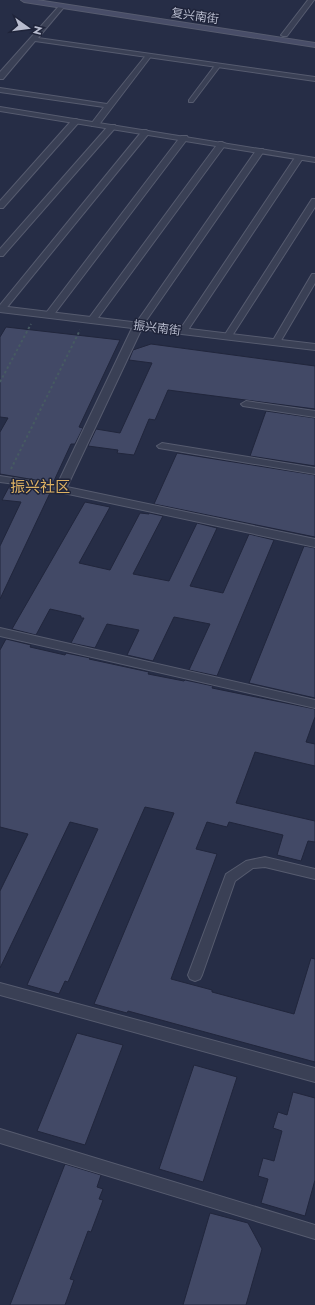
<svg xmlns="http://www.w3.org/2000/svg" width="315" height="1305" font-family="Jost,'Noto Sans SC',sans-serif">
<rect width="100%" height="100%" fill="#262d46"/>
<path fill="#424966" stroke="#21263c" d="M6,327L120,340L79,427L83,428L75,444H71L53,483L0,474V432L8,418L0,417V337Z
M151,344L315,366V409L168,390L155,420L149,419L134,455L117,453L118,450L88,446L96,429L120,433L152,363L129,360L133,350Z
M266,411L315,418V466L250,456Z
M177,453L315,475V537L154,504Z
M10,485L31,487L49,491L50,493L0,599V546L21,502L2,500Z
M85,502L110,507L79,563L110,570L140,513L149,514V513L163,516L133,574L169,581L197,523L217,528L190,586L223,593L249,534L274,540L217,676L189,670L210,624L174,617L153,661L127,655L139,630L107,624L95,648L71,643L84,618H81V616L50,609L36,635L12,629Z
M304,546L315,548V698L249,683Z
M6,639L31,645L30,647L65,655L66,653L90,658L89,659L149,672L148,674L184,681L185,680L213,686L212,688L315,709V717L306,742L315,744V766L255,752L236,803L315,821V842L308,841L301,861L277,855L283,835L229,822L227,827L207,822L196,849L217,854L171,979L212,990V992L294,1014L311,958L315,959V1062L128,1011L127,1013L94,1004L174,813L145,807L68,982L65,981L59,994L27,985L98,829L70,822L0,968V891L28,834L0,827V650Z
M77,1033L123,1045L85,1145L37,1131Z
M194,1065L237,1077L203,1182L159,1169Z
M293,1092L315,1098V1180L305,1216L261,1203L268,1179L258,1176L263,1158L274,1161L282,1131L273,1128L278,1112L287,1115Z
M65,1164L101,1175L97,1187L103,1189L99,1199L103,1200L91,1232L88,1231L70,1279L74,1280L65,1305H10Z
M210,1213L248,1223L262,1249L246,1305H183Z"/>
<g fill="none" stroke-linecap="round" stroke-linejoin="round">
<g stroke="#565b6f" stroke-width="2">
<path id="service" d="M147,54L152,55L98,126H92L91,124L104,107L0,92V88L107,104Z
M216,64L221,65L193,102H189V100Z
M73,119H76L80,121L3,208H0V201Z
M109,125H115L116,127L3,256H0V249Z
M143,130H146L150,132L4,311H0V305Z
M181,136H187L188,138L52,317H46L45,315L46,313Z
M219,142H222L226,144L95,322H89L88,320L89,318Z
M257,149H263L264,151L141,328H135L134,326Z
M296,156H302L303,158L186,333H180L179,331Z
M312,199H315V207L232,336L231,338H225L224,336Z
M312,274H315V283L279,344H273L272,342Z
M246,401L315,411V417L243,406L241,404Z
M162,443L315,468V474L159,448L157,446Z
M265,857L315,869V879L265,867L253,868L235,881L202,975L200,979L195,981L190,979L188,975L226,874L246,861Z
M0,1129L315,1225V1239L0,1143Z"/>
</g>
<g stroke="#565b6f" stroke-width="2">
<path id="minor" d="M308,0H314L287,36H283L281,35Z
M62,4L64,5V7L38,38L315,77V81L35,41L3,79H0V72L60,5Z
M0,107L315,158V162L0,111Z
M138,323L143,326L67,487L315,539V547L31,486L0,482V476L57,485L133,326Z
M0,628L315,700V708L0,636Z
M0,983L315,1068V1082L0,995Z"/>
</g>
<g stroke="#565b6f" stroke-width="2">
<path id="tertiary" d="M0,306L315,344V350L0,312Z"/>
</g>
<g stroke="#565b6f" stroke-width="2">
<path id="secondary" d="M21,0H37L315,43V47L24,2Z"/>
</g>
<path stroke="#465a62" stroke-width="2" stroke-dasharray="2.5 2.5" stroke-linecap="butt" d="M0,382L31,324
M11,469L80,330"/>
<use href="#service" fill="#3a4055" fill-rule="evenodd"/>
<use href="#minor" fill="#3a4055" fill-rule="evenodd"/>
<use href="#tertiary" fill="#3a4055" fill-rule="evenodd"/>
<use href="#secondary" fill="#484d68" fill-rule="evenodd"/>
</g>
<g text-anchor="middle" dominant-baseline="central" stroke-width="3" stroke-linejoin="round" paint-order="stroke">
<g font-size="12" fill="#b8bcce" stroke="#1f243a">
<text transform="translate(195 16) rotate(8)">复兴南街</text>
<text transform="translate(157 328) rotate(7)">振兴南街</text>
</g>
<g font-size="15" fill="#deb263" stroke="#1f243a">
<text x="40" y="487">振兴社区</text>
</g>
</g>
<g transform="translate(28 28) rotate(104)" stroke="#1f243a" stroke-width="3" paint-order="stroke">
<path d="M0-3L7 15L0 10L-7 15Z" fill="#b8bcce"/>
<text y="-6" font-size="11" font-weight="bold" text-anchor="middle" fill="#b8bcce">N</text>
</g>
</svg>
